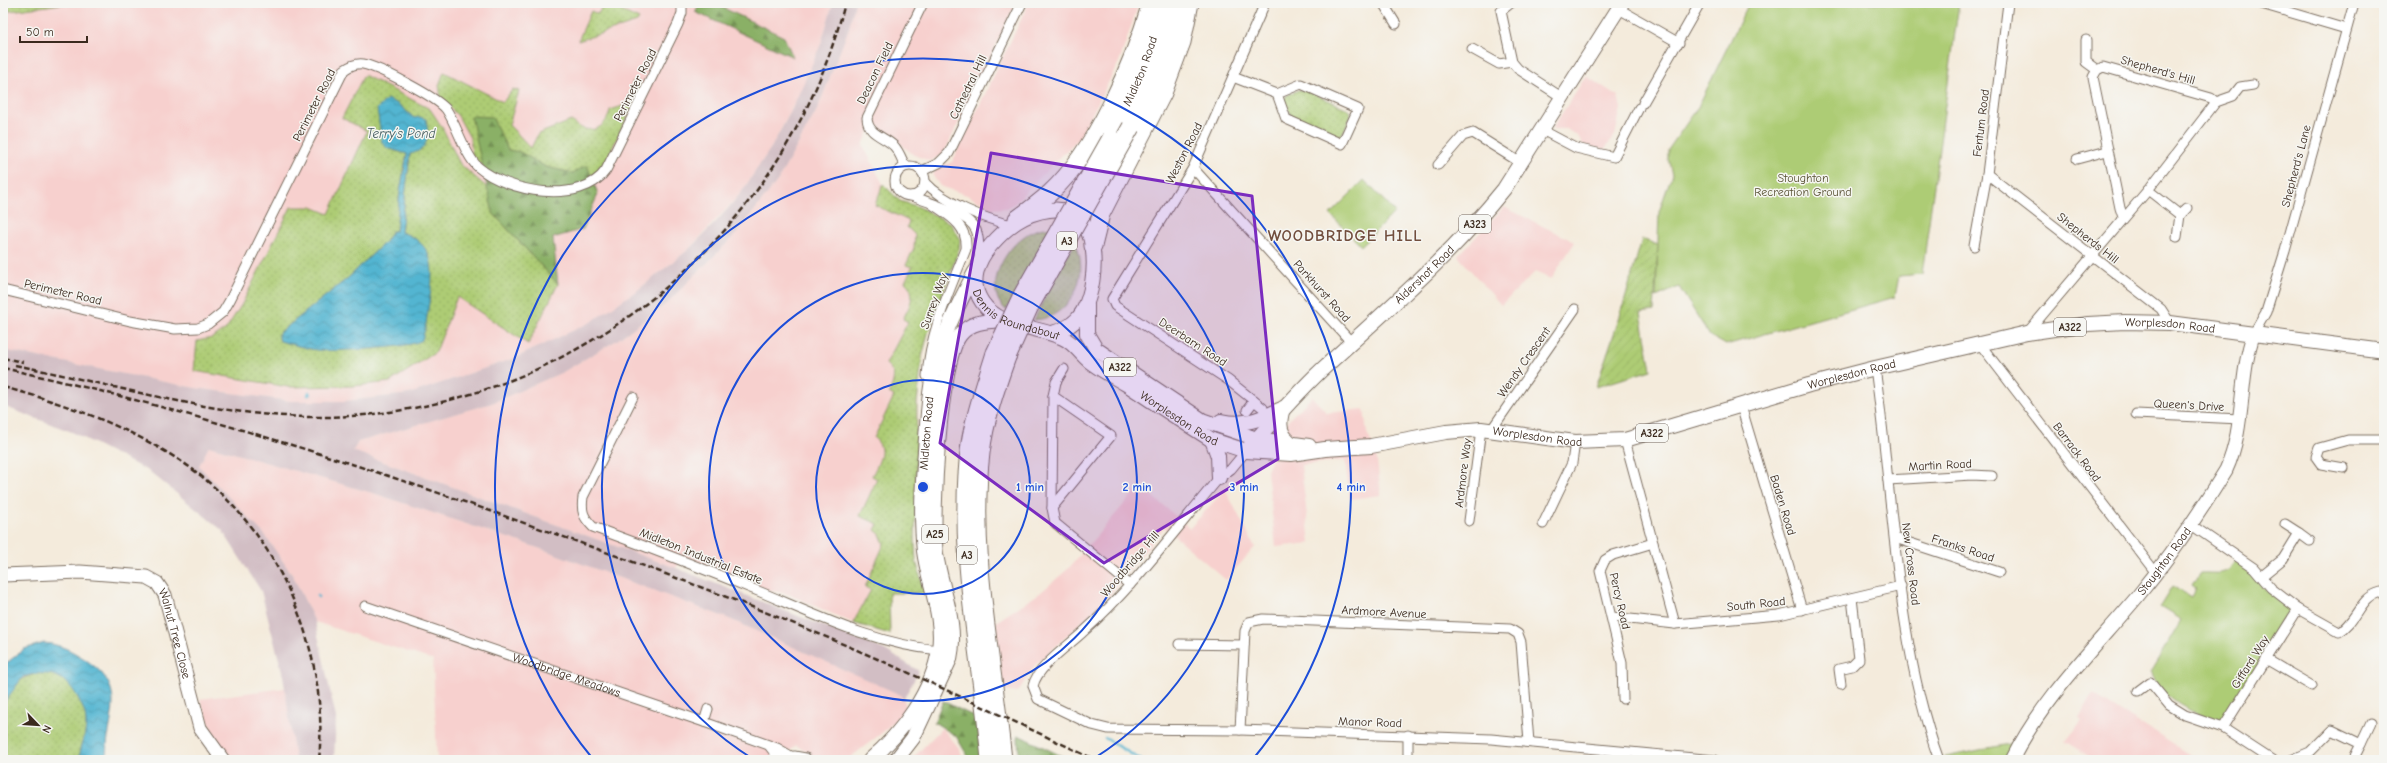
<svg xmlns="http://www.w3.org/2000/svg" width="2387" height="763" font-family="'Comic Neue',sans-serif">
<defs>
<pattern id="grass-dots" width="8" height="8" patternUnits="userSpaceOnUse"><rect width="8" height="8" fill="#adcc74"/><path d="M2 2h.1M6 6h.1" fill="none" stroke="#96af64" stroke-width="1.8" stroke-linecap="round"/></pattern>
<pattern id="forest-firs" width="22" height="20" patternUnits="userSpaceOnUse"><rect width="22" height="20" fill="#8ab066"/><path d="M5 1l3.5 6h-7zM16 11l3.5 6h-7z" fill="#728f53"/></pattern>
<pattern id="garden-furrows" width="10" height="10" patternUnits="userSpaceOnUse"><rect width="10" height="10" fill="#adcc74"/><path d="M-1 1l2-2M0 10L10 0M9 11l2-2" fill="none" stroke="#96af64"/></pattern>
<pattern id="water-waves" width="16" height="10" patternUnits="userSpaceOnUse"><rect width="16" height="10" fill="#52b5d1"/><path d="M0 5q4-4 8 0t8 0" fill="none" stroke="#4593a9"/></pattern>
</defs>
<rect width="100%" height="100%" fill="#f6f6f2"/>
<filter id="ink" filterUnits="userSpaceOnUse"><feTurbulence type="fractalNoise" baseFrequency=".025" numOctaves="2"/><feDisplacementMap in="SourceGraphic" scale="8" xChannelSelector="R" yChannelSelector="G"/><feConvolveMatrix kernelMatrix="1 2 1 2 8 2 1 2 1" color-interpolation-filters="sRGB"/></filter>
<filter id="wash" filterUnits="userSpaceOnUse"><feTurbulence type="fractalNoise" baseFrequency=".012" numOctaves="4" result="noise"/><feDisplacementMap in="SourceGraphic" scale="16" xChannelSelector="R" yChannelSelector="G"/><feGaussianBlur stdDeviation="0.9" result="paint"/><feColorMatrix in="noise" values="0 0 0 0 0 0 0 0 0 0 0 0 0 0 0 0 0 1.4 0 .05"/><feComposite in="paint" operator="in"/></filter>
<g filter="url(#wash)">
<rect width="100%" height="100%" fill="#f4ebdc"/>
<path fill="#f7d0ce" d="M69,3H833L821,44L803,87L772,146L741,193L688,250L639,289L592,322L515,358L409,394L344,401H290L195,388L3,350V12Z
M855,3H1016L944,153L930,161L914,155L873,122L863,145L883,184L895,198L933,213L950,223L960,238L959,249L928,333L919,376L915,547L916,561L925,593H889L890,634L853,623L788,594L768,590L690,558L683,556L676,568L353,451L358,442L492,403L563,372L617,340L666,304L737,233L778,180L817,110L849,28Z
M1029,3H1139L1119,62L1080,137L1015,203L1007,208L991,209L967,195L940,186L933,176L935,169L952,162Z
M1586,76L1618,96L1621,108L1615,135L1605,149L1584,146L1578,136L1566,129H1552Z
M1504,207L1575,242L1551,279L1535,272L1501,305L1458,256Z
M1312,397L1327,413L1364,409L1367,433L1376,453L1381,495L1350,499L1345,460L1301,465L1310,543L1276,547L1267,471L1288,420Z
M209,446L376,494L550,552L727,618L902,695L907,709L883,732L847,760H819L796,745L782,760H437L433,660L315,622L293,576L264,534L199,466Z
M1140,486L1190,528L1225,489L1255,547L1226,580L1164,527L1107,599L1035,665L1018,692L1003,690L996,622L1040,593L1068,569Z
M3,583L7,641L3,646Z
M285,688L295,760H236L216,743L200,699Z
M2093,694L2198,760H2094L2066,741L2082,721L2079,718Z
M942,728L959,748L964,760H911Z"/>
<path fill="#d2bec4" d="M833,3H855L849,28L817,110L778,180L737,233L666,304L617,340L563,372L492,403L358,442L353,451L676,568L885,650L919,671L903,700L901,695L727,618L550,552L376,494L209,446L199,466L264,534L293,576L315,622L336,718L334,760H295L283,675L261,591L222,530L150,472L72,432L3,406V350L195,388L290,401H344L409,394L515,358L591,322L639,289L688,250L716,222L741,193L772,146L792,109L821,44Z"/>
<path fill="url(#grass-dots)" stroke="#747b49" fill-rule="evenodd" d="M3,3H69L3,12Z
M604,3L639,19L637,22L578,41L591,11L598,14Z
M444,72L503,102L513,89L519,91L509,125L531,148L538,134L571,121C575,123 581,129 585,129C599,132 608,122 610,110C638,102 626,103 633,81H639L642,87L601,171L590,176L510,179L479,163L472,155L470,138L458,116L441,99L439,85Z
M364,75L430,109L442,127L460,164L490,190L493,213L558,284L528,344L457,297L436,352L390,382L354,386L288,387L194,371L197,341L212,338L226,329L242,304L291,207H312L329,214L367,131L342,118ZM398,104L414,118L420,117L410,154L401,232L417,240L430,257L323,350L280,341L278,334L348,278L385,242L392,231H396L400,191L407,153L395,151L382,142V129Z
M1298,90H1305L1348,109L1351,116L1343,133L1338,137L1294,121L1284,100L1286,96Z
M883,184L900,201L919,207L950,223L960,238L959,249L928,333L922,357L917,403L915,547L916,561L925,593H889L890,634L853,623L871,590L865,587L884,544L880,534L875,530L878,524L860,516L877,479L872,476C878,463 888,449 874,438L894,396L889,393C894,381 897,373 886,364L908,322L903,319C909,307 918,293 905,282L912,267L906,265L914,248L915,235L907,227L909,221L875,205Z
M1052,227L1006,310C979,286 1010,237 1039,229C1043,228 1048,228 1052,227Z
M1075,243C1091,274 1072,318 1034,320L1046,295Z
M48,673C70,676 86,702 86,724C86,736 80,748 79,760H3C3,747 0,714 3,704C10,684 27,672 48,673Z"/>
<path fill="url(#forest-firs)" stroke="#626d42" d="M700,3H713L784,37L793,57L695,12Z
M471,116L492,117L508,150L520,152L546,167L573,173L587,165L598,194L583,229L553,238L558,284L493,213Z
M943,701L977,718L982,760H970L956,736L934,722Z
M1018,735L1070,760H1019Z"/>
<path fill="#adcc74" stroke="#747b49" d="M1749,3H1959L1922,274L1899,276L1895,297L1726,345L1710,336L1679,287L1656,297L1659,212L1672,174L1668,159V150L1698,107Z
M1364,180L1395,212L1361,246L1330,214Z
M2237,559L2267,591L2292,610L2222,723C2193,713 2163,702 2151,671L2181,620L2160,607L2173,586L2191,597L2195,589L2191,586L2200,573C2217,572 2227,578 2237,559Z
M2014,743L2005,760H1946L1945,757Z"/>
<path fill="url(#garden-furrows)" stroke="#747b49" d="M1642,239L1658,245L1654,311L1641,313L1651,370L1596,387L1622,310Z"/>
<path fill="url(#water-waves)" stroke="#467078" d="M387,99L398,104L414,118L420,117L426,119C429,136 429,150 410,154L401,232C437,244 434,272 429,303C427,316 426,328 422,340C414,348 331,352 316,350C304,348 292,344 280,341L278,334L348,278L385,242L392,231H396L400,191L407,154L387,148L382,142L377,109Z
M44,643C59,644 73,651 86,660C131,690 106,717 106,760H79C80,748 86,736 86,723C86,715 83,707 79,700C67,675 48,669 23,677L3,704V666L24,649Z"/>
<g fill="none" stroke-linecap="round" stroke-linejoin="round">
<path stroke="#52b5d1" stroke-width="2.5" d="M308,395L309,392L310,395
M318,596V597
M1105,738L1141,760"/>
</g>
</g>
<g filter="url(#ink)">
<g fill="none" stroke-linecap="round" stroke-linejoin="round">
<g stroke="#7c6e60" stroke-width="11">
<g id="street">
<path d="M1383,3L1396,24"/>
<path d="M1511,3L1501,11L1512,62L1518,69L1563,98"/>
<path d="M2258,3L2346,29"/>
<path d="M1619,9L1679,43"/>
<path d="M2086,40V62L2097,70"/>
<path d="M1472,49L1499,64L1512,62"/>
<path d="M1233,77L1277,94L1301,84L1358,109L1342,144L1286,119L1277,94"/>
<path d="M2216,102L2233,96L2240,87L2253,85"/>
<path d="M1643,103L1700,3"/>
<path d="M1542,130L1576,148L1614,157L1639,108"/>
<path d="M2077,159L2107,151"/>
<path d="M1438,165L1463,136L1473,133L1521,163"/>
<circle cx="910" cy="181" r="15"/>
<path d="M905,166C902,160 899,151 894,146C884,136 868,135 867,118L923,3"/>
<path d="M1193,168L1352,343"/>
<path d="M922,171L939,163L949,153L1022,3"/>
<path d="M1987,174L2161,309L2170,323"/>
<path d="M925,182C944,203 985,219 1012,225"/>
<path d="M2148,190L2180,215L2187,208"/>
<path d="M912,196C929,203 969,213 976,230C980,239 979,251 979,261"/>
<path d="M2123,217L2120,208L2093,77L2097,70L2103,67L2211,98L2216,102"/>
<path d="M2177,237L2180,215"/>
<path d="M1974,246L1987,174L2008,3"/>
<path d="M3,290L130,321L175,329L198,328L208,324L223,312L230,300L344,70C350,66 356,63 363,64C379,67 436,97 446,109C457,125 465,156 478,167C507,192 581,206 606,170L678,24L682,13V3"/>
<path d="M2027,333L2148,190L2216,102"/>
<path d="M2254,333L2266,312L2285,251L2354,3"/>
<path d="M1980,344L2156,573"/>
<path d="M1875,368C1893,494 1895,640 1939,760"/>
<path d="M1064,369L1056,382L1053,396L1052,508L1055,523L1130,585"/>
<path d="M927,376C930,331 950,290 966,249C968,225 949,216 932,204"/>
<path d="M633,397L583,497C581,511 583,517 593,527C650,548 707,570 763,593C820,617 878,645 939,650"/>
<path d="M1741,406L1802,610"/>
<path d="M1263,408L1228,380L1115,306L1112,299L1193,168L1265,3"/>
<path d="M1247,410L1254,401"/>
<path d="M2136,414L2240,419"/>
<path d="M1492,429L1575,309"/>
<path d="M1625,440L1675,624"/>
<path d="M1246,451L1231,469L1219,478C1175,530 1134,587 1082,633C1068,646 1037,667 1033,686L1038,699L1092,725L1108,729L1240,730L1491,739L1715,760"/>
<path d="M2344,468L2321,464L2316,457L2319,448L2348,440H2384"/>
<path d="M1888,480L1972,475L1992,476"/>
<path d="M1052,508L1111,436L1053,396"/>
<path d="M1469,521L1481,429"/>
<path d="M1543,524L1572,463L1575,442"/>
<path d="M2190,524L2254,568L2271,588L2298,609L2339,632C2357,622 2359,597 2381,592L2384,596"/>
<path d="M2299,533L2310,541"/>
<path d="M1895,538L1999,572"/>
<path d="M2262,576L2283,559L2299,533L2285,524"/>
<path id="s1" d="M365,606L704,722L777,748L794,758"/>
<path d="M1612,617L1675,624L1779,615L1901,586"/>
<path d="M1179,644L1244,645"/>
<path d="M2266,659L2312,686"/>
<path d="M1841,684L1839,669L1852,666L1859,659L1852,598"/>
<path d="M2138,691L2150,682L2169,705L2185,715L2223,728L2272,760"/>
<path d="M1623,699L1622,663L1600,571L1605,560L1613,555L1653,543"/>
<path d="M704,722L708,709"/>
<path d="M2223,728L2298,609"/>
<path d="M1240,730L1245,631L1249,622L1263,619L1510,629L1518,634L1521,642L1529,742"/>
<path d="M1408,735V760"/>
<path d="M2361,744L2371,723"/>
<path d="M770,747L780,760"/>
<path d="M2291,760L2310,752L2332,730L2361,744L2353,760"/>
</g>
</g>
<g stroke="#7c6e60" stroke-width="15">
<g id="secondary">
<path id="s2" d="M3,575L80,572L146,577L157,583L165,595L200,728L223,760"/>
<path d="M790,760L794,758L805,760"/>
<path id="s3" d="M2012,760C2042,699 2094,648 2137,597C2170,557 2199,514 2226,470C2246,427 2238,377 2254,333"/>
</g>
</g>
<g stroke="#7c6e60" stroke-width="16">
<g id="primary">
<path d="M1087,305V334L1096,349L1202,420L1257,439L1309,446"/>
<path id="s4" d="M1052,333C1065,330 1077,322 1083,311C1100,280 1102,203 1049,210C1024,213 1007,227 991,245C977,261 969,283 982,302C999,328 1038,326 1063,338C1074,343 1079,352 1088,360C1099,369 1114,377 1126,384C1155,403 1183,422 1212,440L1246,451L1291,454L1325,449L1371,446L1446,432L1481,429L1575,442L1625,440L1809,385L1875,368L2027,333L2088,324L2125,322L2170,323L2384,351"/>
<path d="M1283,408C1278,425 1279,435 1294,445"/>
<path d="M1221,421C1243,426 1258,420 1279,410"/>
<path d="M1212,440L1218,456L1219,478"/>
<path id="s5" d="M1246,451C1273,421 1298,391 1328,364C1389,308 1452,254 1504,189L1622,3"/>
<path id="s6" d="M870,760C902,733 933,691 939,649C944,617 928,582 924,551C920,514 923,475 926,438C928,410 930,379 939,351C948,324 962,297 975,272"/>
<path d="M896,760L913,738L950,659C958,623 941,589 936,554C931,517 939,362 960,335C971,321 988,321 1004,320"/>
</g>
</g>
<g stroke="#7c6e60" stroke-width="19">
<g id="highway">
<path d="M1131,127L1156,69L1178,3"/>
<path id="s7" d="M1111,138L1142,71L1165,3"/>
<path d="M1017,219C1028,211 1040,202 1050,193C1096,151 1134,62 1151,3"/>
<path d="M1093,246L1101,214L1163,93L1182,42L1190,3"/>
<path d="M990,760C981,655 956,549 970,443C975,412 986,383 995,353"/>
<path d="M1003,760C993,659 969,555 981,453C985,420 996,388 1007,357"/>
</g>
</g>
<use href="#street" stroke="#fff" stroke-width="9"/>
<use href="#secondary" stroke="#fff" stroke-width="13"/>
<use href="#primary" stroke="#fff" stroke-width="14"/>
<use href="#highway" stroke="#fff" stroke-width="17"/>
<path stroke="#3b2a1e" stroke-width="2.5" stroke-dasharray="6 3" stroke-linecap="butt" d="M3,358L23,362
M15,365C117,385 221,419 326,417C569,413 786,239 845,3
M3,368C171,405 335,456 496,513C604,551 713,590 819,634C913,673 1004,717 1096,760
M3,387C64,403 122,424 176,458C274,520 330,645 319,760"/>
<g stroke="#7c6e60" stroke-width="19" stroke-linecap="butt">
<path id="highway-bridge" d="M995,353L1021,297L1111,138
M1007,357L1029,308L1131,127"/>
</g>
<use href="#highway-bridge" stroke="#fff" stroke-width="17"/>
</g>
</g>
<path fill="#7b2cbf" fill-opacity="0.2" stroke="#7b2cbf" stroke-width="3" stroke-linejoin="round" d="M991,153L1252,196L1278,459L1104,563L940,443Z"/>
<g fill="none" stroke="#1d4ed8" stroke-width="2">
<circle cx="923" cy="487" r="107"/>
<circle cx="923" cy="487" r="214"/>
<path d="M753 759A321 321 0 1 1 1093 759"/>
<path d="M593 759A428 428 0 1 1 1253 759"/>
</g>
<g text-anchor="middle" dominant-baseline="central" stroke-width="3" stroke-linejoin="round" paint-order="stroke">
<g fill="#f6f6f2" stroke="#73675e" stroke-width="1">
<rect x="1459" y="215" width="32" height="18" rx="3"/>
<rect x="1057" y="232" width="20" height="18" rx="3"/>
<rect x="2054" y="318" width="32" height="18" rx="3"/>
<rect x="1104" y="358" width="32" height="18" rx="3"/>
<rect x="1636" y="424" width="32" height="18" rx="3"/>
<rect x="922" y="525" width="26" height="18" rx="3"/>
<rect x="957" y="546" width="20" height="18" rx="3"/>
</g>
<g font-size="11" font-weight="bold" fill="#3b2a1e">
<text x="1475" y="224">A323</text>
<text x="1067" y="241">A3</text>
<text x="2070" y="327">A322</text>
<text x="1120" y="367">A322</text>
<text x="1652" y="433">A322</text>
<text x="935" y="534">A25</text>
<text x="967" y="555">A3</text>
</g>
<g font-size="12" fill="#3b2a1e" stroke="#f6f6f2">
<text transform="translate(2158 70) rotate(16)">Shepherd's Hill</text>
<text stroke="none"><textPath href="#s7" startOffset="73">Midleton Road</textPath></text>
<text transform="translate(875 73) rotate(-64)">Deacon Field</text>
<text transform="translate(635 85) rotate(-63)">Perimeter Road</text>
<text transform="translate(968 87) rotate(-64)">Cathedral Hill</text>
<text transform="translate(314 105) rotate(-63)">Perimeter Road</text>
<text transform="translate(1981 123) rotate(-83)">Fentum Road</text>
<text transform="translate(1184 153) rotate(-63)">Weston Road</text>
<text transform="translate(2296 166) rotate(-75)">Shepherd's Lane</text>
<text transform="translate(2088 238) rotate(38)">Shepherds Hill</text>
<text stroke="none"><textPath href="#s5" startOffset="251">Aldershot Road</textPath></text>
<text transform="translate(1322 291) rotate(48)">Parkhurst Road</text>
<text transform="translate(63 292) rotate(13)">Perimeter Road</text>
<text transform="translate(934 301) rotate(-70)">Surrey Way</text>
<text stroke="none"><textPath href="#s4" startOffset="337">Dennis Roundabout</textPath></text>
<text stroke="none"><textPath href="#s4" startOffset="1550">Worplesdon Road</textPath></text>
<text transform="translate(1193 342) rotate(33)">Deerbarn Road</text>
<text transform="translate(1524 362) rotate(-55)">Wendy Crescent</text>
<text stroke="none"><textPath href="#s4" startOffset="1226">Worplesdon Road</textPath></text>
<text transform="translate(2189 405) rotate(3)">Queen's Drive</text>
<text stroke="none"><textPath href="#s4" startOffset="533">Worplesdon Road</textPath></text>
<text stroke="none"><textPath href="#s6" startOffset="351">Midleton Road</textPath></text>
<text stroke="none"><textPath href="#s4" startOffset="902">Worplesdon Road</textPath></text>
<text transform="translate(2077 452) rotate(53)">Barrack Road</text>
<text transform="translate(1940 465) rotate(-3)">Martin Road</text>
<text transform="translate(1463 473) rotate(-83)">Ardmore Way</text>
<text transform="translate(1783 505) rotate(73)">Baden Road</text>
<text transform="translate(1963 548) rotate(18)">Franks Road</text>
<text transform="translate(701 556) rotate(22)">Midleton Industrial Estate</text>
<text stroke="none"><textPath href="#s3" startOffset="251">Stoughton Road</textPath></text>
<text transform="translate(1130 564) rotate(-49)">Woodbridge Hill</text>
<text transform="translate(1911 564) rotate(83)">New Cross Road</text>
<text transform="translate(1620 601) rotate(77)">Percy Road</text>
<text transform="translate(1756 604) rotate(-6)">South Road</text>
<text transform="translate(1384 612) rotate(3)">Ardmore Avenue</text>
<text stroke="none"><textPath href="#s2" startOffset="210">Walnut Tree Close</textPath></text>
<text transform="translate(2250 662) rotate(-58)">Giffard Way</text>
<text stroke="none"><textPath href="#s1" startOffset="213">Woodbridge Meadows</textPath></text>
<text transform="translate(1370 722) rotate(2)">Manor Road</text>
</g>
<g font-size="12" fill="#585234" stroke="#f6f6f2">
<text x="1803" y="178">Stoughton<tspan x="1803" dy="14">Recreation Ground</tspan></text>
</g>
<g font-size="13" font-style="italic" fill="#435b5d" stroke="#f6f6f2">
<text x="401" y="133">Terry’s Pond</text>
</g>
<g font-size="16" font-weight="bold" letter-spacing="1" fill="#724e3d" stroke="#f6f6f2">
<text x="1345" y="236">WOODBRIDGE HILL</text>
</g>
</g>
<circle cx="923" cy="487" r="6" fill="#1d4ed8" stroke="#f6f6f2" stroke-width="2"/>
<g font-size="12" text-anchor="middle" font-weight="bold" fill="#1d4ed8" stroke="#f6f6f2" stroke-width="3" stroke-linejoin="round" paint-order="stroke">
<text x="1030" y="491">1 min</text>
<text x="1137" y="491">2 min</text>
<text x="1244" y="491">3 min</text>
<text x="1351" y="491">4 min</text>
</g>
<rect width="2387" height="763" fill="none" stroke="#f6f6f2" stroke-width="16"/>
<g transform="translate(38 725) rotate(115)" stroke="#f6f6f2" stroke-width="3" paint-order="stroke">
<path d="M0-3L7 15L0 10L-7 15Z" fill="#3b2a1e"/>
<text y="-6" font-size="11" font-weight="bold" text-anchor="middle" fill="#3b2a1e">N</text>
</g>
<path d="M20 36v6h67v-6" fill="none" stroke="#3b2a1e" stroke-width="2"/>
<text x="26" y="36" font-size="12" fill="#3b2a1e" stroke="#f6f6f2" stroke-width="3" paint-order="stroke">50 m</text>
</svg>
